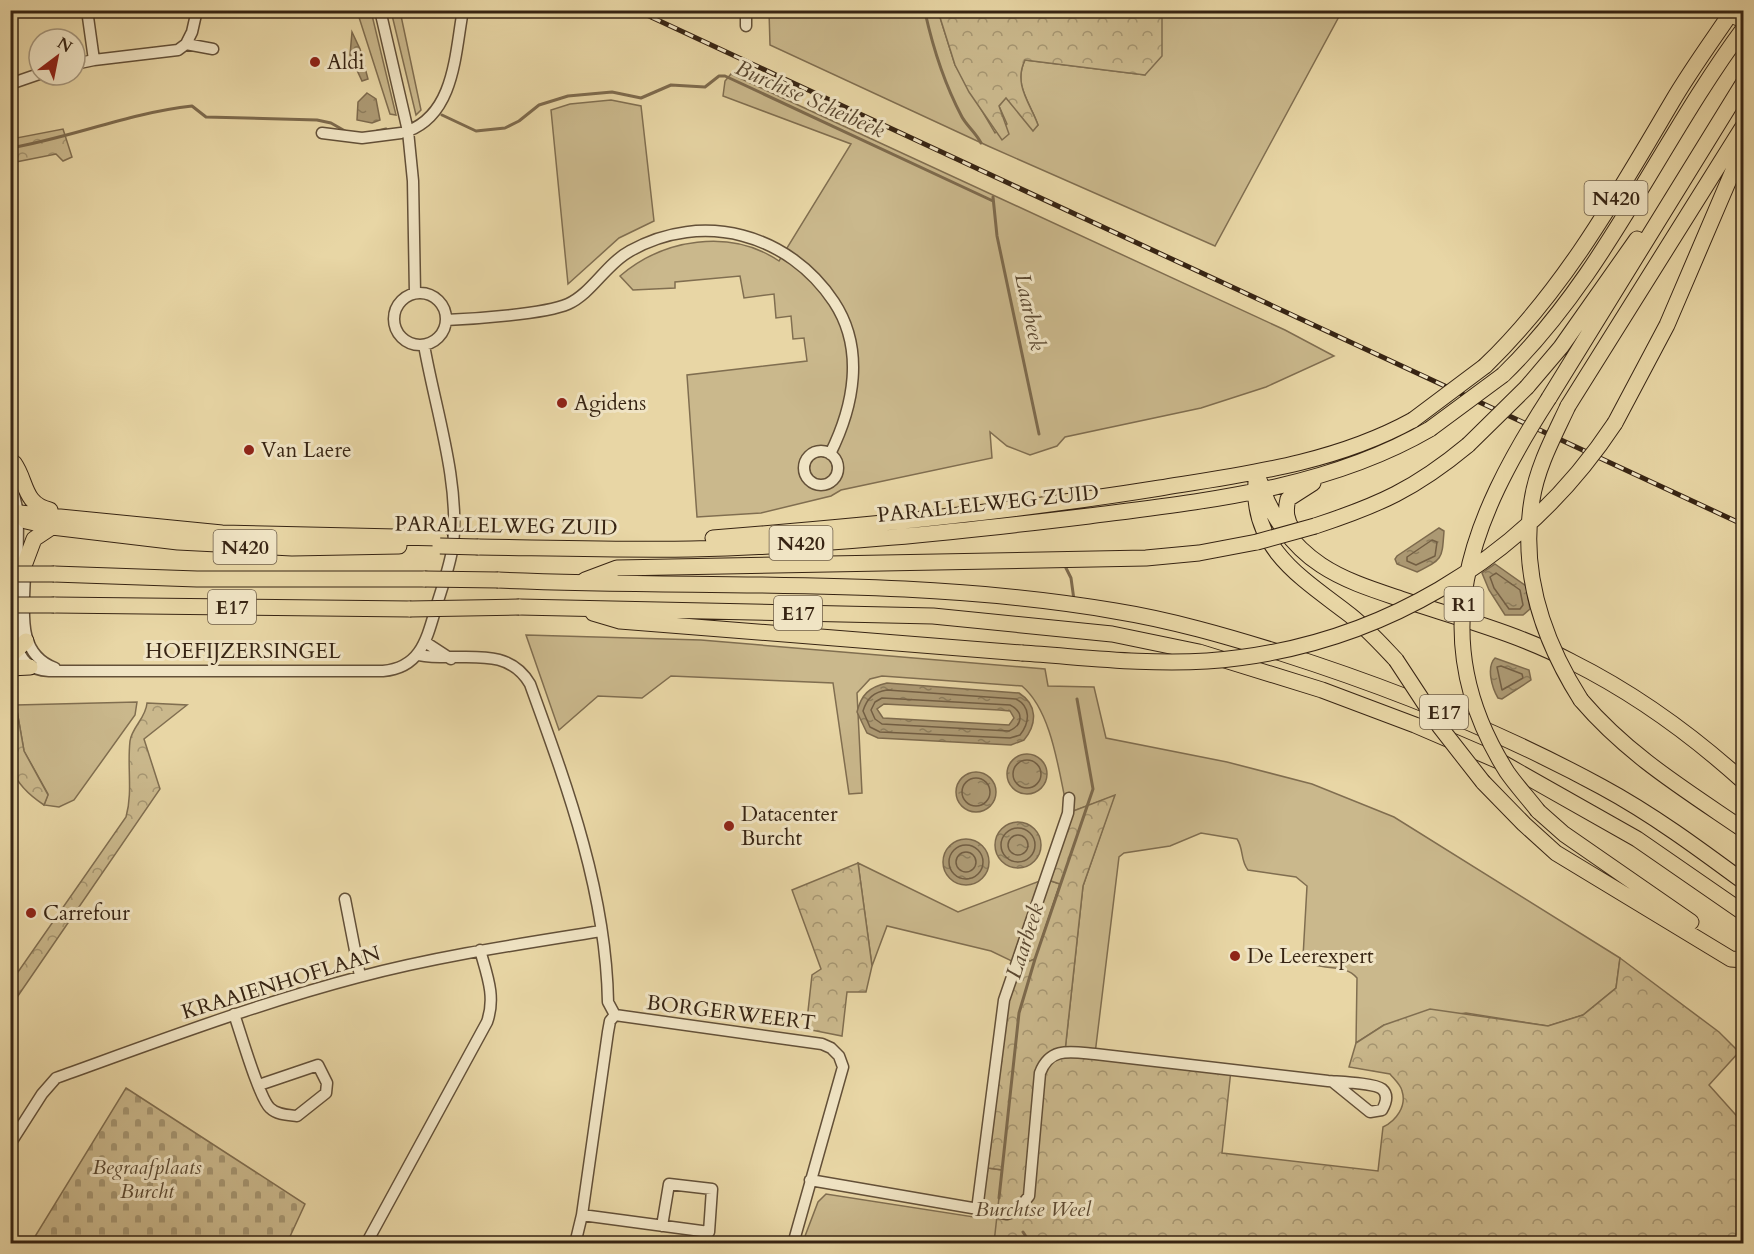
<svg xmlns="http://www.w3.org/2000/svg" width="1754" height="1254" font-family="Cardo,serif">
<defs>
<pattern id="forest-crowns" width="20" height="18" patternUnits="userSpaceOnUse" patternTransform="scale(1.5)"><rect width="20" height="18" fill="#cab88c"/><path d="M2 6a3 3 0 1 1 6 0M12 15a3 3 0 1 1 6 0" fill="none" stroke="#a59571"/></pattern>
<pattern id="cemetery-stones" width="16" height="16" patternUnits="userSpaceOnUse" patternTransform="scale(1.5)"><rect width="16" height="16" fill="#cab88c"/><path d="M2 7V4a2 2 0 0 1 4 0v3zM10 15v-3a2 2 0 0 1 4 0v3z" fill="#a59571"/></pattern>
<pattern id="water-ripples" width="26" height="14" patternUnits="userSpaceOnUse" patternTransform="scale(1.5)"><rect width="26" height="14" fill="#ac9973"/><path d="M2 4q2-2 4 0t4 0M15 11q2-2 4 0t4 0" fill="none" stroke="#8d7d5d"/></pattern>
</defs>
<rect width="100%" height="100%" fill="#e8d6a5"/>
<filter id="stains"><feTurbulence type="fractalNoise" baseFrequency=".00333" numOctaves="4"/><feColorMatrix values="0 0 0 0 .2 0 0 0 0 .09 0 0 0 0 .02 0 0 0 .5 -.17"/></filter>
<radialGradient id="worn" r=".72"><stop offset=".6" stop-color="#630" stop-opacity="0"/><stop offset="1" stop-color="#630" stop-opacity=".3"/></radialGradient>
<path fill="#cab88c" stroke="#806e50" stroke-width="1.5" d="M357,11H371L396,115L390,114Z
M391,11H400L421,110L416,115Z
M769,11H938L955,65L995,133L1007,124L999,106L1006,97L1033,130L1038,125C1030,102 1013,85 1025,60L1145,75L1162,14L1159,11H1342L1215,246L988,146L770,45Z
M731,74L1285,330L1334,356L1266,387L1201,408L1065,437L1057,446L1030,455L1007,446L990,432L992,458L841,490L831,496L761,513L697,517L687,375L807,361L804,338L793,339L791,316L776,318L774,294L744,298L740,276L675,282V288L633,290L620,276C663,239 730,228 779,261L851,144L723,96L725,81Z
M611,100L641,106L654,221L619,238L568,284L551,110L570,104Z
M526,635L701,640L1045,669L1048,686L1094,687L1106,738L1227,762L1312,784L1394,817L1620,958L1616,988L1583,1015L1548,1026L1466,1013L1384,1025L1356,1043L1357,978C1343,961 1317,974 1303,957L1307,886L1296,877L1248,870C1240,860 1244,849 1237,839L1201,833L1170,846L1124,853L1119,857L1095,1054L1065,1051L1083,886L1114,796L1068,813C1059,775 1053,712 1022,686L882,676L870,679L857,693L862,793L849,794L833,683L671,676L642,698L598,696L559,730Z
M137,702L135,715L74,800L59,807L44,805L48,794L24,751L16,705Z
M858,863L958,912L1045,879L1060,884L1035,959L1020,965L991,951L887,926L872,966Z
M988,1168L1032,1174L1058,1244H802L818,1202L826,1194L980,1218Z"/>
<path fill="url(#forest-crowns)" stroke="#806e50" stroke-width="1.5" d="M938,11H1159L1162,14V56L1145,75L1025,60C1013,84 1030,103 1038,125L1033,131L1006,98L999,106L1009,134L1002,140L969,92L955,65Z
M63,129L72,157L63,161L56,154L16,162L11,167V139Z
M147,703L187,705L144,739L160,789L11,1006V982L126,817C133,792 127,767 130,741C132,727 146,718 147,703Z
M10,705H16L24,751L48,795L44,805C0,776 10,754 10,705Z
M1115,795L1083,886L1065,1051L1231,1070L1222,1153L1378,1171L1383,1127C1396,1121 1407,1106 1402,1091C1401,1085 1394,1079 1390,1074L1349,1067L1356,1043L1384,1025L1430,1009L1548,1026L1583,1015L1616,988L1620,958L1719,1032L1739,1052L1709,1085L1743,1123V1243H994L1002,1170L988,1168L1008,1001L1020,965L1035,959L1060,884L1045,879L1068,813Z
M858,863L872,966L866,992H847L842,1036L806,1029L812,975L821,969L792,890Z"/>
<path fill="url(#cemetery-stones)" stroke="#806e50" stroke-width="1.5" d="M126,1088L305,1204L287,1243H31Z"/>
<path fill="url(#water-ripples)" stroke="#7d6a4d" stroke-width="1.5" fill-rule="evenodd" d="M352,32L360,49L368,79L362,81L350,55Z
M367,93L376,99L380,120L372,123L357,120L358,102Z
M1439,528L1444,531C1442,559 1443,559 1417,572L1397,564L1395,559L1397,556Z
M1495,564L1526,586L1530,609L1523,615H1505L1489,590L1482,573Z
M1495,658L1529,670L1531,680L1502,699L1498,698C1492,688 1486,667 1495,658Z
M887,683L1019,693C1038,705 1037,724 1024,740L1011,745L878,738L867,733L857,712C861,695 869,687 887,683ZM884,704L999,710L1010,711L1014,718L1009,725L883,718L877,709Z
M1007 774a20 20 0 1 1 40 0a20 20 0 1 1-40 0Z
M956 792a20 20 0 1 1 40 0a20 20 0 1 1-40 0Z
M995 845a23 23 0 1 1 46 0a23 23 0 1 1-46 0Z
M943 862a23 23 0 1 1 46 0a23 23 0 1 1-46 0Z"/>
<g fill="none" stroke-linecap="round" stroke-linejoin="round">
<path stroke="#725e43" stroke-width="1.5" d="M1432,540L1437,542L1435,556L1416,565L1407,561V557Z
M1496,573L1520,590L1523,605L1520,609H1509L1494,588L1490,577Z
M1501,666L1522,674L1523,678L1502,690L1497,667Z
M887,690L1016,699C1031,707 1030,722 1020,735L1010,738L880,732L870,727L863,711C867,698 874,692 887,690Z
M882,698L1010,705C1024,712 1023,725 1009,731L882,724L875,719L871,710L875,702Z
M1013 774a14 14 0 1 1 28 0a14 14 0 1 1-28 0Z
M962 792a14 14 0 1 1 28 0a14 14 0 1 1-28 0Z
M1001 845a17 17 0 1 1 34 0a17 17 0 1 1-34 0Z
M1008 845a10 10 0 1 1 20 0a10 10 0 1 1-20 0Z
M949 862a17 17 0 1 1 34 0a17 17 0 1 1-34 0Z
M956 862a10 10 0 1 1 20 0a10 10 0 1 1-20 0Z"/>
<path stroke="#7d6a4d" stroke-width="3" d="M920,10L925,12C933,48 945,85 962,117C967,126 976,133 981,143
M442,115L476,131L505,128L519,121L539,105L568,96L612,92L641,98L671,85L705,87L719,76H725L993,201
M377,131L386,129
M10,148C73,137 129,113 192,106L206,117L317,120L331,123L345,131
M993,197L997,236L1039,434
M1064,564L1071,578L1074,600
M999,1198L1019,1013L1035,959L1093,789L1077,699
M1023,1232L1031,1244"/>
<g stroke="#635038" stroke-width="13">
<path id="minor" d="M87,10L94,60
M380,10L408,131L413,181L415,293
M746,10V26
M186,44L192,32L197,10
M75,64L94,60L178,50L186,44L213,49
M10,84L39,74
M408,131C455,113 455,53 463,10
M322,133L362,138L401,133
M394 319a26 26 0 1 1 52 0a26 26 0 1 1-52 0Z
M446,320C473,319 545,314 568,304C592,293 606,264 630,251C703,210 789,234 834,302C865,349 854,406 830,454
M804 468a17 17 0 1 1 34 0a17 17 0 1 1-34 0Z
M10,478L18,512L17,642C19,661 31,670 49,671H383C419,668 426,642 435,611C441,590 450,567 453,545C460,481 435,408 424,345
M25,569C25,606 14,653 55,668
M425,642L451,659
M419,655C460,663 506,643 530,684C567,786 606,891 608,1002L615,1015
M345,899L360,976
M234,1014C240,1031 259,1098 270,1108C277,1115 288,1115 297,1116L326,1093L327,1083L318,1065L259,1085
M615,1015L822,1044L831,1048L839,1056L843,1067L793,1244
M10,1144L42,1094L56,1078C156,1042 256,1004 359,977C438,956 520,944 601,931
M810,1180L1007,1214L1017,1211L1029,1196L1040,1073C1050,1046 1072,1052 1095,1054C1173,1063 1250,1072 1328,1081C1339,1082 1374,1083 1382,1089C1389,1095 1386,1103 1382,1110L1370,1112L1333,1082
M977,1210L1004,1000L1068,813L1069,798
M582,1215L709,1232L712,1189L669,1184L662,1226
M366,1244L487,1022C496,997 487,975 480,950
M575,1244L582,1215L608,1032L610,1021L615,1015"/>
</g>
<g stroke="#372413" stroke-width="16">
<path id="major" d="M1718,10L1744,21"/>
</g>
<g stroke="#372413" stroke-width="17">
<path id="highway" d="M1485,366C1564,290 1617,195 1672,102C1690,71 1712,41 1733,10
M1503,375C1605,276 1660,141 1744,28
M1527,387L1561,347L1637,239
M1549,398L1744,82
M1568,406L1744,125
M1615,423L1667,325L1744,145
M14,463C27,481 23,504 50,510
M1256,482C1251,547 1300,577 1346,612C1365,626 1380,643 1396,660
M1260,482C1270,515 1292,546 1321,565C1345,581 1374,590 1401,599C1458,618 1519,634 1572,662C1636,694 1691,734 1744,782
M10,512L222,533L440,538
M20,514L26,521L52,527L178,542L292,548L399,546
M1315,526C1379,505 1415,489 1468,445
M1293,530C1286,520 1285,511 1288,499L1313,483
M713,538C863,526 1011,512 1160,488C1247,474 1335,463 1413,420
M478,547C549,548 620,550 691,549C824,546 957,532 1089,516C1205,501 1327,489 1430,429
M25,563L34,539L52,527
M54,574L197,579H425
M498,580C703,589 912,576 1115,611C1171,620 1226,636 1281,653C1391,688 1499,731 1602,787C1652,814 1698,848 1744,882
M585,580L617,568L1146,558L1199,553L1257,542
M54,605L410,609
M519,607L933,616L1112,634L1199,652L1322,690L1415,725L1501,762L1637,839L1744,913
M593,613L620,621L1022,653
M10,656L26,641
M10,668L30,667
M1581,700C1628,755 1684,789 1744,830
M1483,782L1524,824L1556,853L1731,959L1744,960
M1538,811L1564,834L1691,922"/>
</g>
<use href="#minor" stroke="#f0e4c4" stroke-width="10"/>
<use href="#major" stroke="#e8d6a5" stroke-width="14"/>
<use href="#highway" stroke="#e8d6a5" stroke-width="15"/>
<g stroke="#372413" stroke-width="5">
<path id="rail" d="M636,10L1744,525"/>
</g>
<use href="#rail" stroke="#f0e4c4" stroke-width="3" stroke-dasharray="9" stroke-linecap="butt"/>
<g stroke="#372413" stroke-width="17" stroke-linecap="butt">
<path id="highway-bridge" d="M1568,406C1554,436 1537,467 1532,500C1520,571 1543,640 1581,700
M1413,420L1485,366
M1430,429L1503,375
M1468,445L1527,387
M1257,542L1315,526
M440,546L478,547
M10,574H54
M425,579L498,580
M10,605H54
M410,609L519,607
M1022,653C1083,657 1146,665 1207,661C1374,649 1523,562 1615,423
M1396,660L1440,727L1483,782
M1538,811C1528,798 1516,785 1507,772C1421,636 1471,519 1549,398"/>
</g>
<use href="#highway-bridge" stroke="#e8d6a5" stroke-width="15"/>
</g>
<g fill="#8f2418" stroke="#f0e4c4" stroke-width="2">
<circle cx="315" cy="62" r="6"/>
<circle cx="562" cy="403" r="6"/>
<circle cx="249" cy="450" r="6"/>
<circle cx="729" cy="826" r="6"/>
<circle cx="31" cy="913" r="6"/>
<circle cx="1235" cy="956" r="6"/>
</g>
<g text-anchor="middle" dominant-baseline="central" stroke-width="6" stroke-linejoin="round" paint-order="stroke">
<g fill="#f0e4c4" stroke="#6e5e48" stroke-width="1.5">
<rect x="1584.5" y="181" width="63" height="34" rx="4.5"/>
<rect x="769.5" y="526" width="63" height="34" rx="4.5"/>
<rect x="213.5" y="530" width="63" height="34" rx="4.5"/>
<rect x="1444.5" y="587" width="39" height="34" rx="4.5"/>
<rect x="208" y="590" width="48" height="34" rx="4.5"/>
<rect x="774" y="596" width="48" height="34" rx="4.5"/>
<rect x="1420" y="695" width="48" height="34" rx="4.5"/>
</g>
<g font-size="20" font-weight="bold" fill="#372413">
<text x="1616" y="198">N420</text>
<text x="801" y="543">N420</text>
<text x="245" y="547">N420</text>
<text x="1464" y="604">R1</text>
<text x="232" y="607">E17</text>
<text x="798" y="613">E17</text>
<text x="1444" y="712">E17</text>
</g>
<g font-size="21" fill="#372413" stroke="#f0e4c4" text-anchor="start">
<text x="327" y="62">Aldi</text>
<text x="574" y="403">Agidens</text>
<text x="261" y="450">Van Laere</text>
<text x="741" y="814">Datacenter<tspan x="741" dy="24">Burcht</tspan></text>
<text x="43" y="913">Carrefour</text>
<text x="1247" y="956">De Leerexpert</text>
</g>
<g font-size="21" fill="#372413" stroke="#f0e4c4">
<text transform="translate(988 504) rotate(-6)">PARALLELWEG ZUID</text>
<text transform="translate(506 526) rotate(1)">PARALLELWEG ZUID</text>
<text x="243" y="651">HOEFIJZERSINGEL</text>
<text transform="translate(281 983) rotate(-17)">KRAAIENHOFLAAN</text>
<text transform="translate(731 1013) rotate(7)">BORGERWEERT</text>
</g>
<g font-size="21" font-style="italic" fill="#5c4931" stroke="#f0e4c4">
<text x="147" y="1167">Begraafplaats<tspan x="147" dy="24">Burcht</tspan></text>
<text x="1033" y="1209">Burchtse Weel</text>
</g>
<g font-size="22" font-style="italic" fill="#5a4730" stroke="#f0e4c4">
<text transform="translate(810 99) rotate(24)">Burchtse Scheibeek</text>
<text transform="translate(1030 312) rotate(78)">Laarbeek</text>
<text transform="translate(1025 941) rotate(-72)">Laarbeek</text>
</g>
</g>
<rect width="1754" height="1254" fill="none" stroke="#e8d6a5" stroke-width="36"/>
<rect x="12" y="12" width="1730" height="1230" fill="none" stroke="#372413" stroke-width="3"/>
<rect x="18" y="18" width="1718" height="1218" fill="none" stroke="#372413" stroke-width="1.5"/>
<g transform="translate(57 57) rotate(32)"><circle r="28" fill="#f0e4c4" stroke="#a6977d" stroke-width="1.5"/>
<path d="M0-4.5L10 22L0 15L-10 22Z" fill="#8f2418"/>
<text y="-9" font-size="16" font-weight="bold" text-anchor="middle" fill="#372413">N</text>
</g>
<rect width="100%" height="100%" filter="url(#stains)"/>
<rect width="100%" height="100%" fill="url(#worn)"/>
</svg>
